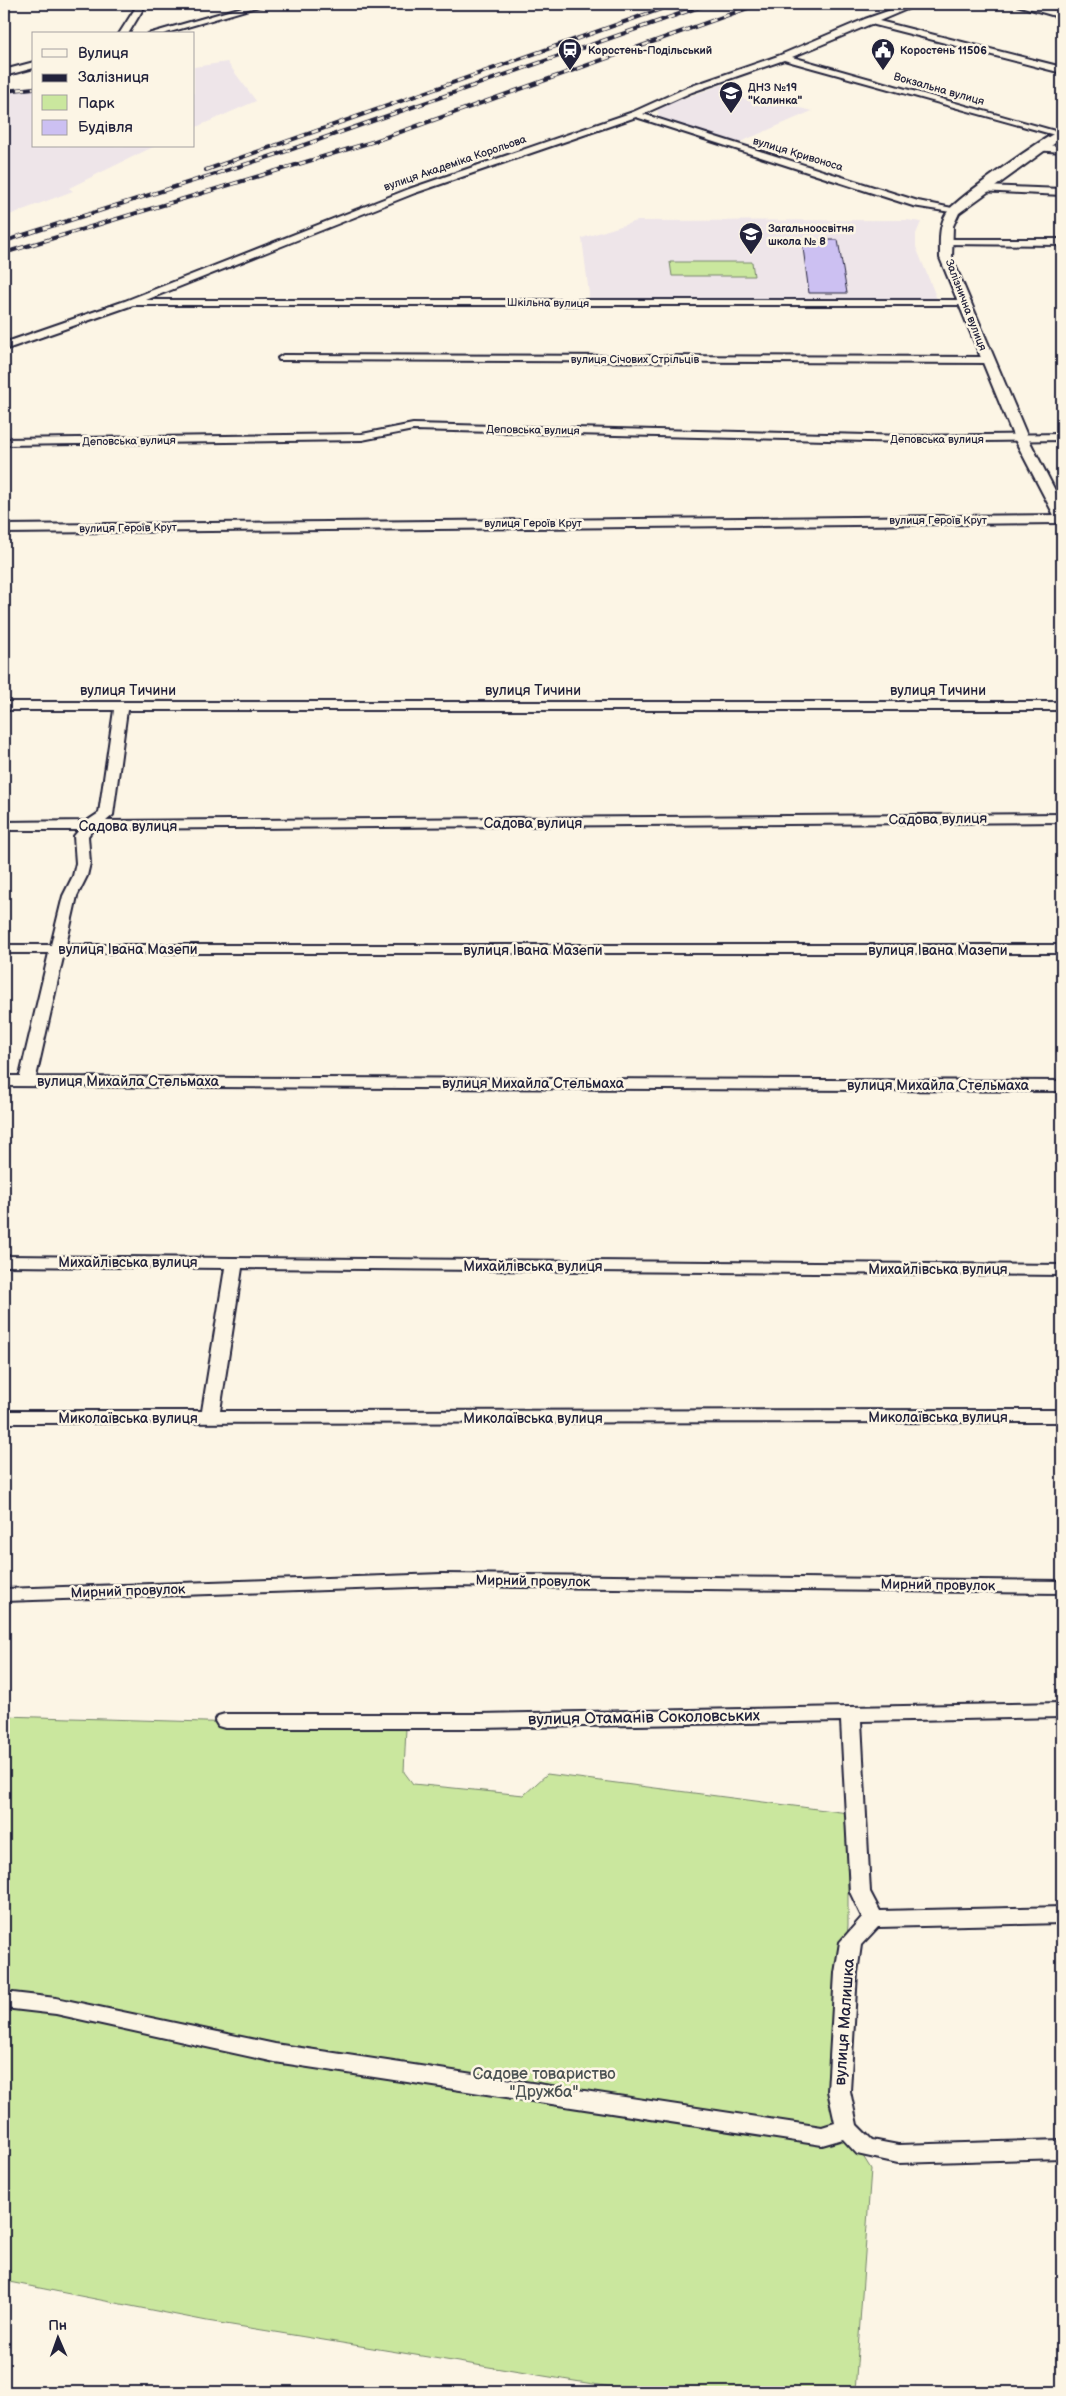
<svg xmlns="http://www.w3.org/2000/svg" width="1066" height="2396" font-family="'Balsamiq Sans',sans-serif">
<rect width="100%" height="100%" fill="#fcf5e5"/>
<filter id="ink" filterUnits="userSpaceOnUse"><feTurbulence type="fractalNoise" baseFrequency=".02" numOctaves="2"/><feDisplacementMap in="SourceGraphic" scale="10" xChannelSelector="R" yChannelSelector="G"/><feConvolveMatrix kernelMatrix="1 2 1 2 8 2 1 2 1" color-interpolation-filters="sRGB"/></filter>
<g filter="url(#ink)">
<path fill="#eee5e9" d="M227,62L256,101L194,128V67Z
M724,84L737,98L788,105L812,111L738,143L659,119L657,108Z
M34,86V146H155L69,188L73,191L4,217V89Z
M907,220L921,222L916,234V247L937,299L588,301L589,294L582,238L637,221Z"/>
<path fill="#cae79e" stroke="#76846c" d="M670,262H752L754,276H672Z
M4,1716L406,1728L404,1772L413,1784L524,1795L547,1774L848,1813V1925L832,2106L871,2169L855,2392H642L207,2321L4,2281Z"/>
<path fill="#ccc0f2" stroke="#22223b" d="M802,240H838L847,293H809Z"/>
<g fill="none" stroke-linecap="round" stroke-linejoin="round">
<g stroke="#22223b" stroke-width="4">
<path id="minor" d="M138,4H146L128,34H119Z
M253,4H266L163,34H148Z
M908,4H919L879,21L1062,67V73L871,24L792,57L1062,133V137L784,60L692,92L643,114L918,201L957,209V213L913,206L636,117L415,193L146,300H966L971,303L970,305H133L4,350V343L125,301L409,189L633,112L686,88L778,56L865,19Z
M1013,4H1026L1062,12V18Z
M34,62V68L4,76V70Z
M1038,145L1062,146V152L1035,150L1033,148Z
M983,186L1062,189V195L980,191V187Z
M947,239H1062V245L943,244L942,242Z
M283,355L987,357L992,360L987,363L279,360L278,358Z
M413,424L908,436L1062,434V440L908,442L413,430L362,440L4,445V439L362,434Z
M1062,515V523L4,533V525Z
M4,702H1062V710H127L113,815L106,821L1062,814V822L93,829L88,836L90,863L87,876L77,896L66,945H1062V953H64L36,1077L1062,1081V1091L4,1086V1076H20L49,953H4V945H51L63,896L73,876L76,863L74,836L79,830H4V822L87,821L99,813L114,710H4Z
M4,1256L1062,1265V1275L242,1268L220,1411L1062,1410V1422L4,1423V1411H202L225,1268L4,1266Z
M442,1574L1062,1581V1593L442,1586L4,1601V1589Z
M1062,1703V1717L861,1721L870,1892L880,1911L1062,1907V1923L878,1927L861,1945L857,1973L850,2091L857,2125L872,2140L898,2145L1062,2140V2158L898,2163L857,2154L843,2139L822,2145L275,2062L56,2014L4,2008V1992L56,1998L275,2044L822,2127L835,2123L828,2091L835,1973L840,1942L862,1917L850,1892L841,1721L480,1728H225L218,1726L215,1721L218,1716L225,1714H480Z"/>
</g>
<g stroke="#22223b" stroke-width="4">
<path id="tertiary" d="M1062,130V138L959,213L953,226L952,258L1028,438L1062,504V521L1055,517L1014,438L940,258C940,242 938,223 949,210C957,199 1049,133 1062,130Z"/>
</g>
<use href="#minor" fill="#fcf5e5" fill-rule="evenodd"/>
<use href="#tertiary" fill="#fcf5e5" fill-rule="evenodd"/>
<g stroke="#22223b" stroke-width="4">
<path id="rail" d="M4,91L34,88
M206,170L675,4
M17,237L278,154L708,4
M4,242L22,235
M4,253L375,141L759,4"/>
</g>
<use href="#rail" stroke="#fcf5e5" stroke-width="2.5" stroke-dasharray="7" stroke-linecap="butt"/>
</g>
</g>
<defs>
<g id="station-pin" transform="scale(1.25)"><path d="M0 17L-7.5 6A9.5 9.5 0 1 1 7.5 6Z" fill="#22223b" stroke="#fcf5e5"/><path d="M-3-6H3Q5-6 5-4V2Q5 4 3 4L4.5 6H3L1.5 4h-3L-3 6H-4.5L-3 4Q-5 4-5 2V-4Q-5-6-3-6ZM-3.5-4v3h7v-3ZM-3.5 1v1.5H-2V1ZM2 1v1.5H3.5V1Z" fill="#fff"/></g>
<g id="civic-pin" transform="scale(1.25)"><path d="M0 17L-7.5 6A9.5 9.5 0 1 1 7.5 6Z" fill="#22223b" stroke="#fcf5e5"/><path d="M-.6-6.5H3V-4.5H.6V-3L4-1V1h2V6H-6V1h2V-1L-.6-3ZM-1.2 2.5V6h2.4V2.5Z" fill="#fff"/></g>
<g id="school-pin" transform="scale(1.25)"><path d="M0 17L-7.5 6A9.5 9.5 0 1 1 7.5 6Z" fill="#22223b" stroke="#fcf5e5"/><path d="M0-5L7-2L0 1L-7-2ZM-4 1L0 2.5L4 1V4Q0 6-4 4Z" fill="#fff"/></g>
</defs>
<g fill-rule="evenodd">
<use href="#station-pin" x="570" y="50"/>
<use href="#civic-pin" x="883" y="50"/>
<use href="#school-pin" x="731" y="93"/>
<use href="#school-pin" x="751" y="234"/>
</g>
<g text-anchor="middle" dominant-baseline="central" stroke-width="5" stroke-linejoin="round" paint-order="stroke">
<g font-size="11" font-weight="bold" fill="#22223b" stroke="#fcf5e5" text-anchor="start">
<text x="588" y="50">Коростень-Подільський</text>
<text x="900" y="50">Коростень 11506</text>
<text x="748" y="87">ДНЗ №19<tspan x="748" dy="13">"Калинка"</tspan></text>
<text x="768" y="228">Загальноосвітня<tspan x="768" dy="13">школа № 8</tspan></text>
</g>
<g font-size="11" fill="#22223b" stroke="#fcf5e5">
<text transform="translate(939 89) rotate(16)">Вокзальна вулиця</text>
<text transform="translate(798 154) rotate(17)">вулиця Кривоноса</text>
<text transform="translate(455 163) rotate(-19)">вулиця Академіка Корольова</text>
<text transform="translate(548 303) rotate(1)">Шкільна вулиця</text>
<text transform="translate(966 305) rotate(69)">Залізнична вулиця</text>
<text x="635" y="359">вулиця Січових Стрільців</text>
<text transform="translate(533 430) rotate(1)">Деповська вулиця</text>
<text x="937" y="439">Деповська вулиця</text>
<text transform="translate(129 441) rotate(-1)">Деповська вулиця</text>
<text x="938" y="520">вулиця Героїв Крут</text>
<text x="533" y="523">вулиця Героїв Крут</text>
<text transform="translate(128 528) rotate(-1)">вулиця Героїв Крут</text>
</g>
<g font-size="14" fill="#22223b" stroke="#fcf5e5">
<text x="128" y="690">вулиця Тичини</text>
<text x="533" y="690">вулиця Тичини</text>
<text x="938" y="690">вулиця Тичини</text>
<text transform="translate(938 819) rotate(-1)">Садова вулиця</text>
<text x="533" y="823">Садова вулиця</text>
<text x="128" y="826">Садова вулиця</text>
<text x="128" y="949">вулиця Івана Мазепи</text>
<text x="533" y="950">вулиця Івана Мазепи</text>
<text x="938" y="950">вулиця Івана Мазепи</text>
<text x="128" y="1081">вулиця Михайла Стельмаха</text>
<text x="533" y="1083">вулиця Михайла Стельмаха</text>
<text x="938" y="1085">вулиця Михайла Стельмаха</text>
<text x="128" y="1262">Михайлівська вулиця</text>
<text x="533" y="1266">Михайлівська вулиця</text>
<text x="938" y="1269">Михайлівська вулиця</text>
<text x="938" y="1417">Миколаївська вулиця</text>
<text x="128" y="1418">Миколаївська вулиця</text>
<text x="533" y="1418">Миколаївська вулиця</text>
<text transform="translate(533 1581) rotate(1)">Мирний провулок</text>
<text transform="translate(938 1585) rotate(1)">Мирний провулок</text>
<text transform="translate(128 1591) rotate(-2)">Мирний провулок</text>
</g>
<g font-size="16" fill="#22223b" stroke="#fcf5e5">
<text transform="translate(644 1718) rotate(-1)">вулиця Отаманів Соколовських</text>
<text transform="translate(845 2022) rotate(-86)">вулиця Малишка</text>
</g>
<g font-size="16" fill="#4c5354" stroke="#fcf5e5">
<text x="544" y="2074">Садове товариство<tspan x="544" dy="18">"Дружба"</tspan></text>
</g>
</g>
<rect width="1066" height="2396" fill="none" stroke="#fcf5e5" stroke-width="20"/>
<rect x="10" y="10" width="1046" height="2376" fill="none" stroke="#22223b" stroke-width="2" filter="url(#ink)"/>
<rect x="32" y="32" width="162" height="115" fill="#fcf5e5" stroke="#a5a1a1"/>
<rect x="42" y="49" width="25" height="8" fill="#fcf5e5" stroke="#a5a1a1"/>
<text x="78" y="58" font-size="15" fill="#22223b">Вулиця</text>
<rect x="42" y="74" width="25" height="8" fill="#22223b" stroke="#a5a1a1"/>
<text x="78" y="82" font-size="15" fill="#22223b">Залізниця</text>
<rect x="42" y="95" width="25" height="15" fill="#cae79e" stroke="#a5a1a1"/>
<text x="78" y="108" font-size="15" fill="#22223b">Парк</text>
<rect x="42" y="120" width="25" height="15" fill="#ccc0f2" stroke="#a5a1a1"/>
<text x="78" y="132" font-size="15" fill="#22223b">Будівля</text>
<g transform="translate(58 2338) rotate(358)" stroke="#fcf5e5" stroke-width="4" paint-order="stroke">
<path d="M0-4L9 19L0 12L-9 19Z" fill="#22223b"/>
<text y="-8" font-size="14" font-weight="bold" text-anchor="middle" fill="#22223b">Пн</text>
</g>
</svg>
